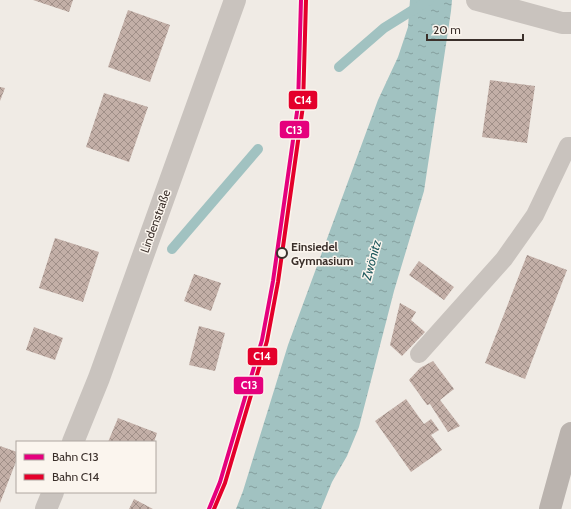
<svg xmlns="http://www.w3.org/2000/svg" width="571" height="509" font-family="Cabin,sans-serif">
<defs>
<pattern id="water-ripples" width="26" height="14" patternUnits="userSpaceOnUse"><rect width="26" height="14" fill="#a1c2c1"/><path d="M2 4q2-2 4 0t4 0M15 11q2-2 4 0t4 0" fill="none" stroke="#849e9d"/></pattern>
<pattern id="building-cross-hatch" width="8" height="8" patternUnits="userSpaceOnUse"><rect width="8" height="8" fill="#c3afa7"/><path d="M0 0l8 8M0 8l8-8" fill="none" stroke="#a08f88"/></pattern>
</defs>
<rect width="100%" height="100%" fill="#f0ebe5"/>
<path fill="url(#water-ripples)" d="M410,0H452L451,11L424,191L394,291L359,427L347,456L332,482L321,509H236L243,491L288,345L378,100L398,57L408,27Z"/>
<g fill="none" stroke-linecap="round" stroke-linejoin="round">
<path stroke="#a1c2c1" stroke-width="10" d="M339,67L384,28L429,0
M172,249L258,149"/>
</g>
<path fill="url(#building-cross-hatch)" d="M33,0H73L69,12Z
M128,10L170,25L150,82L108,67Z
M490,80L535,86L527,143L482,137Z
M0,87L5,88L0,101Z
M104,93L148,107L129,162L86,147Z
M55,238L99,252L83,302L39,288Z
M527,255L567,270L525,379L485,363Z
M419,261L454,287L444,300L409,275Z
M194,274L221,283L211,311L184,301Z
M400,303L416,312L411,320L425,332L402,356L390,345Z
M199,326L225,333L215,371L189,365Z
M34,327L63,338L55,360L26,350Z
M433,361L454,389L440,400L460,426L448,432L430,404L427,405L409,380L420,368Z
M406,399L424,424L431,419L439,430L431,435L442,450L411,472L375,421Z
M118,418L157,433L154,442H108Z
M0,446L17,452V459L0,503Z
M134,499L153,509H129Z"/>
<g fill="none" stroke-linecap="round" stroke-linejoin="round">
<path stroke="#c9c3be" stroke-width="18" d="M419,354L504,259L535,215L568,146H571"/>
<path stroke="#c9c3be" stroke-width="22" d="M477,0L562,23H571
M73,442L99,378L235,0
M46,509L53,492"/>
<path stroke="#bab3ae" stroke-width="22" d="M550,509L571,433"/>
<g stroke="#fbf5ee" stroke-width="7">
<path id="rail-1" d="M209,509L220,482L262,340L273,281L298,105L301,0"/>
</g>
<g stroke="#fbf5ee" stroke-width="7">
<path id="rail-2" d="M214,509L225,483L267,341L278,282L303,106L306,0"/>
</g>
<use href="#rail-1" stroke="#e5007d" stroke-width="4"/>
<use href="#rail-2" stroke="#e4002b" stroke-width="4"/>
</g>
<circle fill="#fbf5ee" stroke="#3b302b" stroke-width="2" cx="282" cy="253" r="5"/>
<g text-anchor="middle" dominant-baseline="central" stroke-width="3" stroke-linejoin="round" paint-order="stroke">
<g font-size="12" fill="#3b302b" stroke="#fbf5ee">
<text transform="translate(155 221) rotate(-70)">Lindenstraße</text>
</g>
<g font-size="12" font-weight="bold" fill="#3b302b" stroke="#fbf5ee" text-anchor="start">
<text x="291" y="246">Einsiedel<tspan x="291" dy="14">Gymnasium</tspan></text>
</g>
<g font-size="13" font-style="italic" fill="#1f5a5e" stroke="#fbf5ee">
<text transform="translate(371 260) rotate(-75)">Zwönitz</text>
</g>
</g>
<g stroke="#fbf5ee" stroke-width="1.5">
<rect x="288" y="90" width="30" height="20" rx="4" fill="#e4002b"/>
<rect x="279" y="120" width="31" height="19" rx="4" fill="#e5007d"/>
<rect x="247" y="347" width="31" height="19" rx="4" fill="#e4002b"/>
<rect x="233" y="376" width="31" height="19" rx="4" fill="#e5007d"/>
</g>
<g font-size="11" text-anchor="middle" font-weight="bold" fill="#fff">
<text x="303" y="104">C14</text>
<text x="294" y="134">C13</text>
<text x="262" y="360">C14</text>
<text x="249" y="389">C13</text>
</g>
<rect x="16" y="441" width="140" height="52" fill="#fbf5ee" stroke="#aea6a0"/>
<rect x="24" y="454" width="20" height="6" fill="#e5007d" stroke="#aea6a0"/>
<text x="52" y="461" font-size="12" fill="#3b302b">Bahn C13</text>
<rect x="24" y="474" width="20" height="6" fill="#e4002b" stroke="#aea6a0"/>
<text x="52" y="481" font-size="12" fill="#3b302b">Bahn C14</text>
<path d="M427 34v6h96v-6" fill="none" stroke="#3b302b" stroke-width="2"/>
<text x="433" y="34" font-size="12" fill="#3b302b" stroke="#fbf5ee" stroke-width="3" paint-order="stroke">20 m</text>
</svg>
